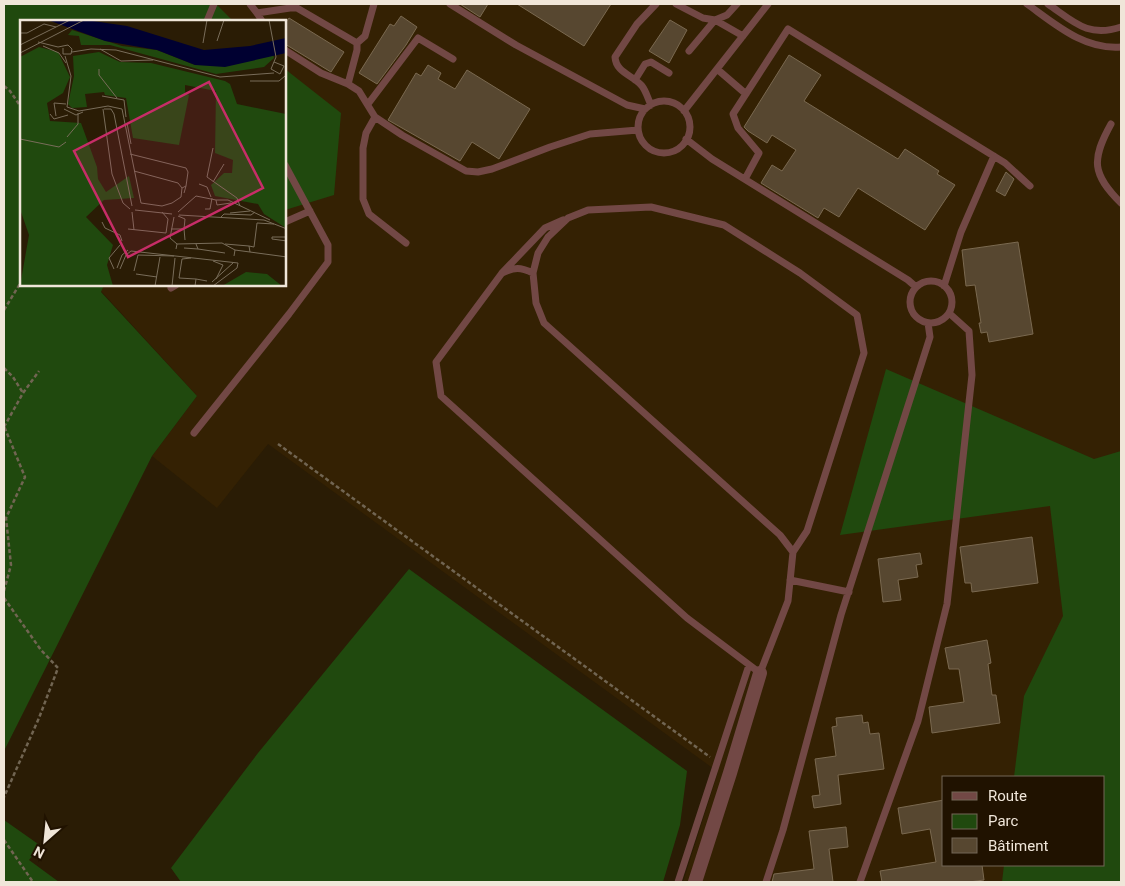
<svg xmlns="http://www.w3.org/2000/svg" width="1125" height="886" font-family="Roboto,sans-serif">
<rect width="100%" height="100%" fill="#2a1c05"/>
<path fill="#342103" fill-rule="evenodd" d="M196,4H1121V882H683L718,772L268,444L217,508L152,456L197,396L101,291L104,285H285V21H202ZM944,777H1104V865H944Z"/>
<path fill="#20490e" d="M4,4H216L233,21H21V285H104L101,292L197,396L152,456L4,751Z
M285,69L341,113L334,195L285,210Z
M886,369L1094,459L1121,451V882H1002L1004,865H1104V777H1014L1024,696L1063,616L1050,506L840,535Z
M409,569L687,771L680,825L663,882H181L171,868L258,753Z
M4,820L41,846L29,860L59,882H4Z"/>
<path fill="#574730" stroke="#7a6950" d="M460,4H488L480,17Z
M517,4H611L584,46Z
M401,16L417,27L406,45L377,84L359,73L390,24L394,26Z
M289,18L344,52L331,72L285,44V24Z
M670,20L687,30L669,63L649,51Z
M789,55L821,75L804,101L898,159L905,149L939,171L937,174L955,185L925,230L858,188L839,217L824,208L818,218L761,183L772,165L782,171L796,150L772,135L767,143L748,131L744,127Z
M428,65L441,73L438,79L455,89L467,70L530,109L499,159L472,142L460,161L388,120L416,73L421,76Z
M1006,172L1014,179L1005,196L996,191Z
M1018,242L1033,334L989,342L987,332L981,333L979,323H981L975,285L966,286L962,250Z
M1032,537L1038,583L972,592L971,583H965L960,547Z
M920,553L922,564L916,565L918,577L898,580L901,600L883,602L878,559Z
M987,640L991,663L988,664L992,695H996L1000,723L932,733L929,707L964,702L959,669H949L945,648Z
M862,715L863,723L868,722L870,734L879,733L884,769L838,775L841,804L814,808L812,796L820,795L815,759L836,756L832,727L837,726L836,718Z
M944,800V865H982L984,880L969,882H882L880,871L936,862L930,829L902,834L898,808Z
M846,827L848,847L829,849L833,882H772L774,874L814,869L809,831Z"/>
<g fill="none" stroke-linecap="round" stroke-linejoin="round">
<path stroke="#716552" stroke-width="2.5" stroke-dasharray="4 2.5" stroke-linecap="butt" d="M4,86L10,91L21,107
M4,310L21,282
M4,368L13,377L23,393
M4,427L23,393L39,371
M278,444L710,757
M4,591L11,565L6,518L25,477L4,426
M4,598L41,650L58,668L39,718L4,797
M4,840L33,882"/>
<path stroke="#724845" stroke-width="7" d="M250,4L257,13L262,21
M450,4L516,45L627,105L645,109
M676,4L703,18L715,20L743,36
M1027,4C1055,24 1084,50 1121,47
M1048,4C1074,22 1088,38 1121,27
M257,13L290,8H297L357,43V50L348,84L321,73L285,50
M207,21L214,4
M357,43L365,36L374,4
M689,51L715,20L727,15L737,4
M717,69L746,94
M635,80L645,64L651,62L669,73
M348,84L359,91L375,117L402,135L466,171L478,172L492,169L550,147L590,134L638,130
M638 127a26 26 0 1 1 52 0a26 26 0 1 1-52 0Z
M368,104L418,38L453,59
M651,105C648,99 646,91 642,86C633,75 616,73 615,57L637,24L656,4
M684,111L768,4
M375,117L366,133L363,148V199L369,214L406,243
M1111,124C1091,160 1092,174 1121,203
M686,139L712,159L908,280L916,287
M745,179L759,153L738,128L733,114L788,29L1005,163L1030,186
M285,222L310,211
M502,273L436,362L441,396L687,618L760,673L788,601L793,552L807,531L864,353L857,315L800,273L724,225L651,207L588,210L568,218L548,237L538,253L533,273L536,303L544,323L780,535L793,552
M533,273C520,267 515,267 502,273L545,228L563,220
M910 302a21 21 0 1 1 42 0a21 21 0 1 1-42 0Z
M944,286L961,232L994,156
M171,288L176,285
M194,433L289,314L328,262V245L285,165
M790,580L849,592
M678,882L749,665
M766,882L783,830L841,615L930,337L928,323
M860,882L918,721L947,604L972,375L969,331L949,313"/>
<path stroke="#724845" stroke-width="14" d="M695,882L730,773L760,673"/>
</g>
<g transform="translate(20 20)">
<rect width="266" height="266" fill="#2a1c05"/>
<path d="M52,10L102,26L137,30L175,45L253,34L254,38L244,47L196,54L90,25H61L59,16L48,15ZM19,27L38,32L50,57L43,73L27,83L30,101L61,103L77,147L78,159L86,172L109,156L114,178L84,180L66,197L93,225L87,245L93,266H0L9,215L0,189V37ZM79,32L100,42L131,43L205,61L210,64L217,84L266,94V208L244,194L238,184L195,176L191,165L204,153H212L213,140L195,133L196,71L165,65V73L169,75L159,125L113,118L106,78L85,75L84,72L65,74L67,87L52,88L48,84L54,56L53,36ZM226,252L247,254L262,266H202Z" fill="#20490e"/>
<path d="M28,0H66L107,6L184,30L230,26L266,18V33L205,47L175,45L137,30L85,21Z" fill="#000031"/>
<path fill="none" stroke="#796d5a" stroke-width="1" d="M249,0L256,37L251,49L260,54L264,46L254,42M0,13H7L24,4L36,7M197,21L204,0M18,22L38,27L48,25L52,29L51,34H43V28M183,23L187,0M0,25L50,0M23,26L39,33L46,43M80,29L101,41L133,40M52,32L71,29L96,30L200,57L254,53M0,33L64,0M45,36L51,56L47,87L59,91L88,86L102,89L121,183L142,186L152,183L161,177L162,168M79,49V55L97,78M230,61H259L265,56M82,76L104,80L106,97M44,89L56,95L63,92M83,89L92,154L103,183L110,189M84,89H91L94,94L112,186M30,94L34,99L48,95M36,96L34,83L46,84M107,103L111,124M47,117L58,104V93M0,119L39,127L46,122M193,128L187,157L217,178L220,186M110,134L166,148L168,152L166,166M114,151L158,163L162,168L166,166L164,173M193,162L204,144M179,164L187,167L191,177M211,183L197,185L196,180H208L250,200M185,189H190L192,178M115,190L152,194M112,192L114,210M158,192L176,176L196,180M210,193L230,191M159,195L244,200L267,209M158,196L165,199L164,209M154,197L150,218L157,224L156,229M201,197L204,194L231,195L235,192M82,202L85,208L100,215L102,221M108,209L146,213L148,199L142,192M151,209H164L165,220M267,217H252V219L267,221M157,224L202,223L215,230L214,236M205,224L229,226L230,232M229,226L234,227L237,203L254,204M164,228L178,229L176,224M178,229L205,233M215,230L267,237M171,238L162,239L159,258L176,259M193,241L203,245L196,259M97,248L102,235L108,230M94,249L89,238L100,225M100,249L106,235L111,231L218,243L217,248L193,266M114,251L118,235L154,236M116,254L137,257M192,262L213,243M135,266L140,237M152,266L155,238M175,266L176,259L187,261"/>
<path fill="#c72d68" fill-opacity="0.15" stroke="#c72d68" stroke-width="2.5" d="M189,62L243,168L108,237L54,131Z"/>
<rect width="266" height="266" fill="none" stroke="#f0e6d9" stroke-width="2.5"/>
</g>
<rect width="1125" height="886" fill="none" stroke="#f0e6d9" stroke-width="10"/>
<rect x="942" y="776" width="162" height="90" fill="#201200" stroke="#736757"/>
<rect x="952" y="792" width="25" height="8" fill="#724845" stroke="#736757"/>
<text x="988" y="801" font-size="15" fill="#f0e6d9">Route</text>
<rect x="952" y="814" width="25" height="15" fill="#20490e" stroke="#736757"/>
<text x="988" y="826" font-size="15" fill="#f0e6d9">Parc</text>
<rect x="952" y="838" width="25" height="15" fill="#574730" stroke="#736757"/>
<text x="988" y="851" font-size="15" fill="#f0e6d9">Bâtiment</text>
<g transform="translate(45 841) rotate(207)" stroke="#201200" stroke-width="4" paint-order="stroke">
<path d="M0-4L9 19L0 12L-9 19Z" fill="#f0e6d9"/>
<text y="-8" font-size="14" font-weight="bold" text-anchor="middle" fill="#f0e6d9">N</text>
</g>
</svg>
